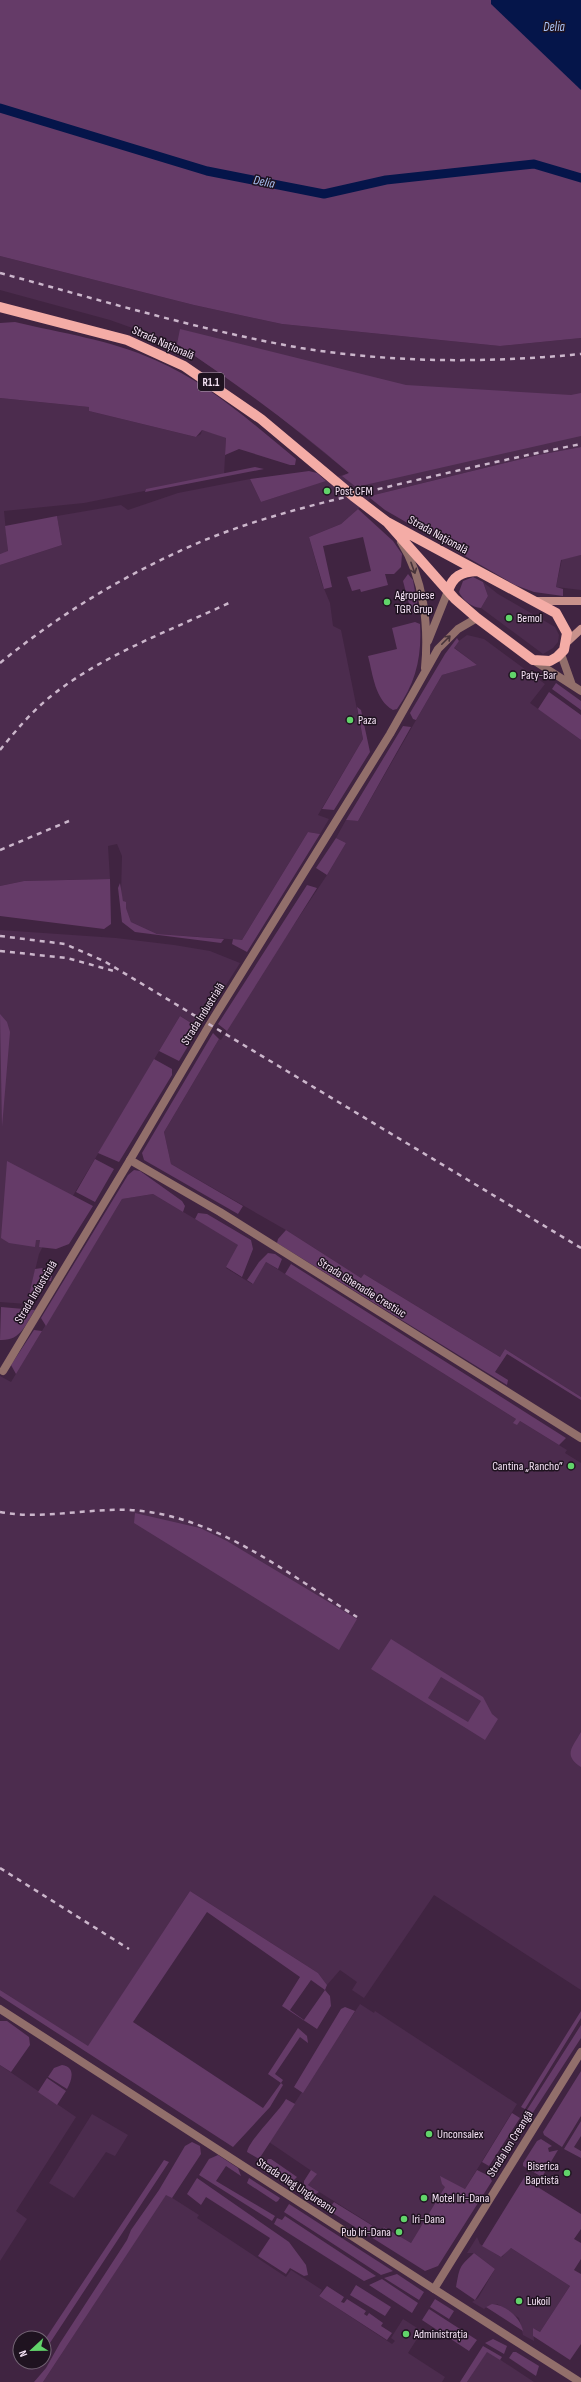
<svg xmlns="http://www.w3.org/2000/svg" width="581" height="2382" font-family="'Sofia Sans Condensed',sans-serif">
<rect width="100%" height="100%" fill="#402441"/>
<path fill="#4c2c4e" d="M0,256L194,305L282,324L500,346L581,338V447L538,455L374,495L341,524L309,537L322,584L330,603L333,626L341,630L363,739L318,815L329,819L320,834L308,832L242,940L157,934L131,922L121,895L122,856L117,844L108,846L110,879L24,881L0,886V565L62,545L57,516L121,505L128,510L178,493L250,479L261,502L349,473L254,396L177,344L110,320L0,290Z
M0,398L89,407V411L196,437L201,434L202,430L213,433L226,438L224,475L84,503L4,511L8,552L0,554Z
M581,555V590L556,587L562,559Z
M483,582L498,594L555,627L559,635L558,642L553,648L543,654L481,608L488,596Z
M467,635L484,639L545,684L530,703L581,740V1397L505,1349L500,1357L364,1274L361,1278L286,1230L171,1164L164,1132L219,1039L221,1040L257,980L327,875L346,843L336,838L346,820L358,821L442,675L477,665L452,646Z
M0,930L116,938L174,945L210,951L240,963L199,1028L180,1016L43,1246L39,1254L27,1304L0,1302Z
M153,1194L239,1245L226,1268L252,1284L266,1262L516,1419L514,1423L520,1421L567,1450L565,1453L581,1463V1990L434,1895L364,1998L352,1990L357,1982L340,1970L327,1985L318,1973L190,1891L88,2047L0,1990V1376L11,1382L122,1199Z
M360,2004L374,2013L375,2011L517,2104L465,2189L440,2177L446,2187L411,2243L384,2227L382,2231L308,2185L316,2174L269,2142Z
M0,2065L76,2117L16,2211L27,2219L0,2261Z
M92,2114L128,2135L115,2156L106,2152L74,2198L49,2183Z
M166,2194L199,2215L197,2218L286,2277L291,2270L322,2290L319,2296L392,2344L395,2341L391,2338L403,2319L422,2331L408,2353L445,2377L442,2382H43Z
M477,2237L480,2244L499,2256L502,2257L508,2249L511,2248L570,2286L540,2332L533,2328L534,2341L523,2335L519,2318L497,2304L488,2306L484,2309L472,2302L478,2298L495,2269L474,2253H467Z
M487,2351L534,2382H467Z"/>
<path fill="#653b68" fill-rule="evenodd" d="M0,0H581V338L500,346L282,324L194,305L0,256Z
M15,322C61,333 111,340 155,360C207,382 252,423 296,459L295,465H290L239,449L225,455L226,438L202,430L196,437L89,411V407L0,398V323Z
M180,329L406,385L571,395L581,393V436L356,487L342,476L349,473C294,426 237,384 177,344Z
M581,447V555L561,560L556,587L563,589V596L534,592L515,585L385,510L370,498L374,495L538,455Z
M255,467L264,469L145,492L146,489Z
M309,471L317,473L326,481L261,502L250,479Z
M358,509L393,541L402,554L401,567L394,574H385L388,585L361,592L360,589L352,591L347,577L371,571L363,537L323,546L332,587L324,589L309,537L341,524Z
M57,516L62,545L0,565V554L8,551L5,526Z
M408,574L413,580L418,609L414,614L411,612L403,581Z
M473,577L483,582L488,596L481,608C472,608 462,599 459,592L463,581Z
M415,622L420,624C422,656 416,683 397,709L393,710C375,700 373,675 368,656L397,649L392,628Z
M457,638L459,641L454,648L477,665L442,675L416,720L413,719L410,713L445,654Z
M556,683L581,701V710L552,689Z
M549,692L581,715V740L538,709Z
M357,707L361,710L370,752L334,810L322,809L363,739Z
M403,726L411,727L358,821L346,820Z
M308,832L320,834L247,952L232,944L233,939L242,940Z
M336,838L346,843L327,875L316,868Z
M110,879L111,924L104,929L0,916V886L24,881Z
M120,883L123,901L126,902V908L131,922L157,934L224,939L221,943L135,932L122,922L118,888Z
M307,885L317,888L227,1031L218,1024Z
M0,1014L7,1022L10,1032L2,1127Z
M180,1016L199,1028L179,1061L159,1051Z
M213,1033L219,1039L164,1132L171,1164L243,1206L238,1214L144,1160L142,1153Z
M154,1059L172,1069V1075L119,1162L98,1153Z
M95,1159L114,1169L95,1202L76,1192Z
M7,1161L93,1206L69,1244L56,1249L39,1247L40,1240H36L35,1247L9,1243L1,1238Z
M134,1170L140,1171L182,1201L185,1206L183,1212L153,1194L122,1199L46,1326L41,1318L128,1175Z
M198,1213L207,1214L251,1240L253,1249L242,1277L226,1267L238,1245L195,1219Z
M286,1230L361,1278L364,1274L500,1357L505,1349L581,1397V1400L507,1354L495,1372L508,1380L507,1385L277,1243L278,1239Z
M268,1253L275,1254L282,1259L278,1269L266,1262L253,1284L247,1280L259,1262Z
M291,1264L566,1438L559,1445L520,1421L517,1425L513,1423L516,1419L285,1274Z
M42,1268L52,1276L51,1281H44L31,1300L35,1305L27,1304L35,1269Z
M1,1307L35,1310C25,1325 21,1341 0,1340Z
M34,1330L42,1331L16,1374L11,1365Z
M135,1513L200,1528L227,1541L357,1619L339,1650L134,1523Z
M391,1639L483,1697L492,1714L498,1719L485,1740L371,1669ZM441,1677L481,1701L468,1722L428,1698Z
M581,1732V1767C563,1755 572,1748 581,1732Z
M190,1891L318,1973L327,1985L325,1990L330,1996L331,2006L317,2029L282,2006L300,1977L207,1912L133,2022L263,2108L281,2083L268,2074L298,2028L307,2036L308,2043L300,2037L275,2074L283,2080L281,2083L283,2085L270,2107L233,2147L0,1996V1990L88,2046ZM311,1980L325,1990L304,2020L290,2010Z
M345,2007L355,2011L303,2093L294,2087L341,2009Z
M581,2011V2018L525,2109L521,2107Z
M0,2021H7L29,2037L30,2045L11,2072L0,2065Z
M581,2025V2038L532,2114L527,2110Z
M62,2065C76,2067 72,2080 67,2089L48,2077L54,2068Z
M581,2071V2116L562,2147L544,2135L543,2132Z
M47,2078L66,2091L57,2105L38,2092Z
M286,2099L295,2104L259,2159L247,2152C249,2140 278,2113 286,2099Z
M512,2113L520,2118L489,2166L482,2162Z
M523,2118L527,2123L499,2169L493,2168L492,2165Z
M581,2121V2136L574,2147L581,2151V2158L564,2149Z
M541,2139L552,2146L548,2148L549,2152L558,2150L542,2177L523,2166V2163L537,2141Z
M192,2142L200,2146L201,2154L172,2198L166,2195L43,2382H34L46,2368L60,2343L127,2240L131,2230L159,2190L185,2146Z
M218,2155L238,2168L241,2176L226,2166L216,2181L275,2216L272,2221L199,2175L209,2159Z
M268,2159H271L297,2177L293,2181L266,2163Z
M164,2160L169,2162L44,2352V2341Z
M311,2170L317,2174L308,2185L319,2192L311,2197L304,2193V2181Z
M477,2170L489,2176L492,2181L438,2266L425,2271L328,2210L334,2202L381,2231L384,2227L411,2243L445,2187L442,2184L440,2176L465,2189Z
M527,2173L539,2181L536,2186L581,2214V2229L574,2239L581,2243V2259L574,2270L581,2274V2344L570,2360L533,2336V2328L540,2332L570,2286L511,2248L501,2257L482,2246Z
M197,2178L289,2242L306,2265L308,2275L304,2276L290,2268L286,2274L258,2256L270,2238L206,2197L201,2205L187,2194Z
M249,2178L280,2198L278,2201L276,2202L247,2183Z
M289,2204L393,2271L381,2275L284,2212Z
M285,2216L376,2276L364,2281L274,2224L277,2218L282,2220Z
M474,2253L495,2269L475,2300L456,2287C460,2267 458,2268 474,2253Z
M397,2274L424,2292L419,2300L384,2278Z
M382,2279L418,2303L412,2313L369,2285Z
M356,2285L391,2307L385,2316L350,2295Z
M327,2286L344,2297L341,2302L344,2303L347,2299L366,2311L364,2314L367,2316L369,2313L383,2323L381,2326L392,2333L387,2340L319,2296Z
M435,2299L454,2311L449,2319L430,2307Z
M492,2304C506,2305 521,2318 523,2331L486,2307Z
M429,2309L477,2340L469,2351L422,2320Z
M493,2339L507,2346L504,2354L485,2343Z
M483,2346L502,2357L500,2360L487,2352L467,2382H460Z
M513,2352H516L539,2366L536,2376L509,2358Z"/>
<path fill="#05154a" d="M491,0H581V90L491,4Z"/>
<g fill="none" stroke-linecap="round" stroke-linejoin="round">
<path stroke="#05154a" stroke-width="9" d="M0,108L207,171L324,194L386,180L534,164L581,178"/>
<path stroke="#926f6b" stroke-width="8" d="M3,1371L130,1160
M0,2009L434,2289"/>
<path stroke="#926f6b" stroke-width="8" d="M401,542C424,579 429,626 425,668
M477,618L458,629L438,649L390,734L210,1024L130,1160L220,1212L581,1438
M428,641L448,591
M561,654L572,685
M533,660L581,691
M580,2382L434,2289L581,2052"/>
<path stroke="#c9928c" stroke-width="8" d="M536,601H581
M567,642L581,629"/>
<path stroke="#f4aca6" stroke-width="10" d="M0,307L127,340L184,366L261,419L353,496L387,522L556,613L567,633L564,650L557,657L550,661L533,660L477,618L455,599L387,522
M448,591C453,576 461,572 477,571"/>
<path stroke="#cbb6cb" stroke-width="2.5" stroke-dasharray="5 5" stroke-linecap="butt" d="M0,273C100,300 199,330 301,348C394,363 488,363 581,354
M0,663C62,612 131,571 205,540C264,516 325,502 387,487C451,472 516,457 581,444
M0,750C17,729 34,709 55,693C105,654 174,629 231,602
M0,850L69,821
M0,936L65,944L104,961L581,1248
M0,951L67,958L114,971
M0,1512C43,1520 86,1508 130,1510C216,1515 286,1573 357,1617
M0,1868L129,1949"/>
</g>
<defs><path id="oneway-shaft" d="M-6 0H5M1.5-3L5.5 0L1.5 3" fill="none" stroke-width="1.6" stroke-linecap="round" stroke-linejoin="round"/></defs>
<g stroke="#47333a">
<use href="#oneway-shaft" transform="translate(413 568) rotate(70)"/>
<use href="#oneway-shaft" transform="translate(446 640) rotate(-45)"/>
</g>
<g fill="#61d46a" stroke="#1f1320" stroke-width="1.5">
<circle cx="327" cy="491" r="4"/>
<circle cx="387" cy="602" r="4"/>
<circle cx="509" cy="618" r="4"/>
<circle cx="513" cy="675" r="4"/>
<circle cx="350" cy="720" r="4"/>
<circle cx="571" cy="1466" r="4"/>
<circle cx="429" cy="2134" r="4"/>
<circle cx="567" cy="2173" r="4"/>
<circle cx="424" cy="2198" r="4"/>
<circle cx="404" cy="2219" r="4"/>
<circle cx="399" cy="2232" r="4"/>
<circle cx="519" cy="2301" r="4"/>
<circle cx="406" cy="2334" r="4"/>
</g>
<g text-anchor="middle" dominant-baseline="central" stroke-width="3" stroke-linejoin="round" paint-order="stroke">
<rect fill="#1f1320" stroke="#b6a5b6" stroke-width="1" x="198" y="373" width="26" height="18" rx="3"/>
<g font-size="11" font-weight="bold" fill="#f6e3f6">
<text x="211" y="382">R1.1</text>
</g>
<g font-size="12" fill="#f6e3f6" stroke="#1f1320">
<text transform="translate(163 343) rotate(24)">Strada Națională</text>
<text transform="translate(438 535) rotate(29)">Strada Națională</text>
<text transform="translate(203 1014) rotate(-58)">Strada Industrială</text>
<text transform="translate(362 1288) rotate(32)">Strada Ghenadie Crestiuc</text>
<text transform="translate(36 1292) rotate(-59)">Strada Industrială</text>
<text transform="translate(510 2144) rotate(-58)">Strada Ion Creangă</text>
<text transform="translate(296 2186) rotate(33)">Strada Oleg Ungureanu</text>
</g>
<g font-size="12" fill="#f6e3f6" stroke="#1f1320" text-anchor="start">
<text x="335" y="491">Post CFM</text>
<text x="395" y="595">Agropiese<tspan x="395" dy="14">TGR Grup</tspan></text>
<text x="517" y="618">Bemol</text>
<text x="521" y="675">Paty-Bar</text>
<text x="358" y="720">Paza</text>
<text x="563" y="1466" text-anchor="end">Cantina „Rancho”</text>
<text x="437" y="2134">Unconsalex</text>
<text x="559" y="2166" text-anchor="end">Biserica<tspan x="559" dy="14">Baptistă</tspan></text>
<text x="432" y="2198">Motel Iri-Dana</text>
<text x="412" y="2219">Iri-Dana</text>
<text x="391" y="2232" text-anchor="end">Pub Iri-Dana</text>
<text x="527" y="2301">Lukoil</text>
<text x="414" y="2334">Administrația</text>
</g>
<g font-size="13" font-style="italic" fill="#aac3f6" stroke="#1f1320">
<text x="554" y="27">Delia</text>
<text transform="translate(264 182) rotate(11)">Delia</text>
</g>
</g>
<g transform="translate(32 2350) rotate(248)"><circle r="19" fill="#1f1320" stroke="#756676"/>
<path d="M0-3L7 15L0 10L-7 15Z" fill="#61d46a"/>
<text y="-6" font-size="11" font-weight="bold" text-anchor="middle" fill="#f6e3f6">N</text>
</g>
</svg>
